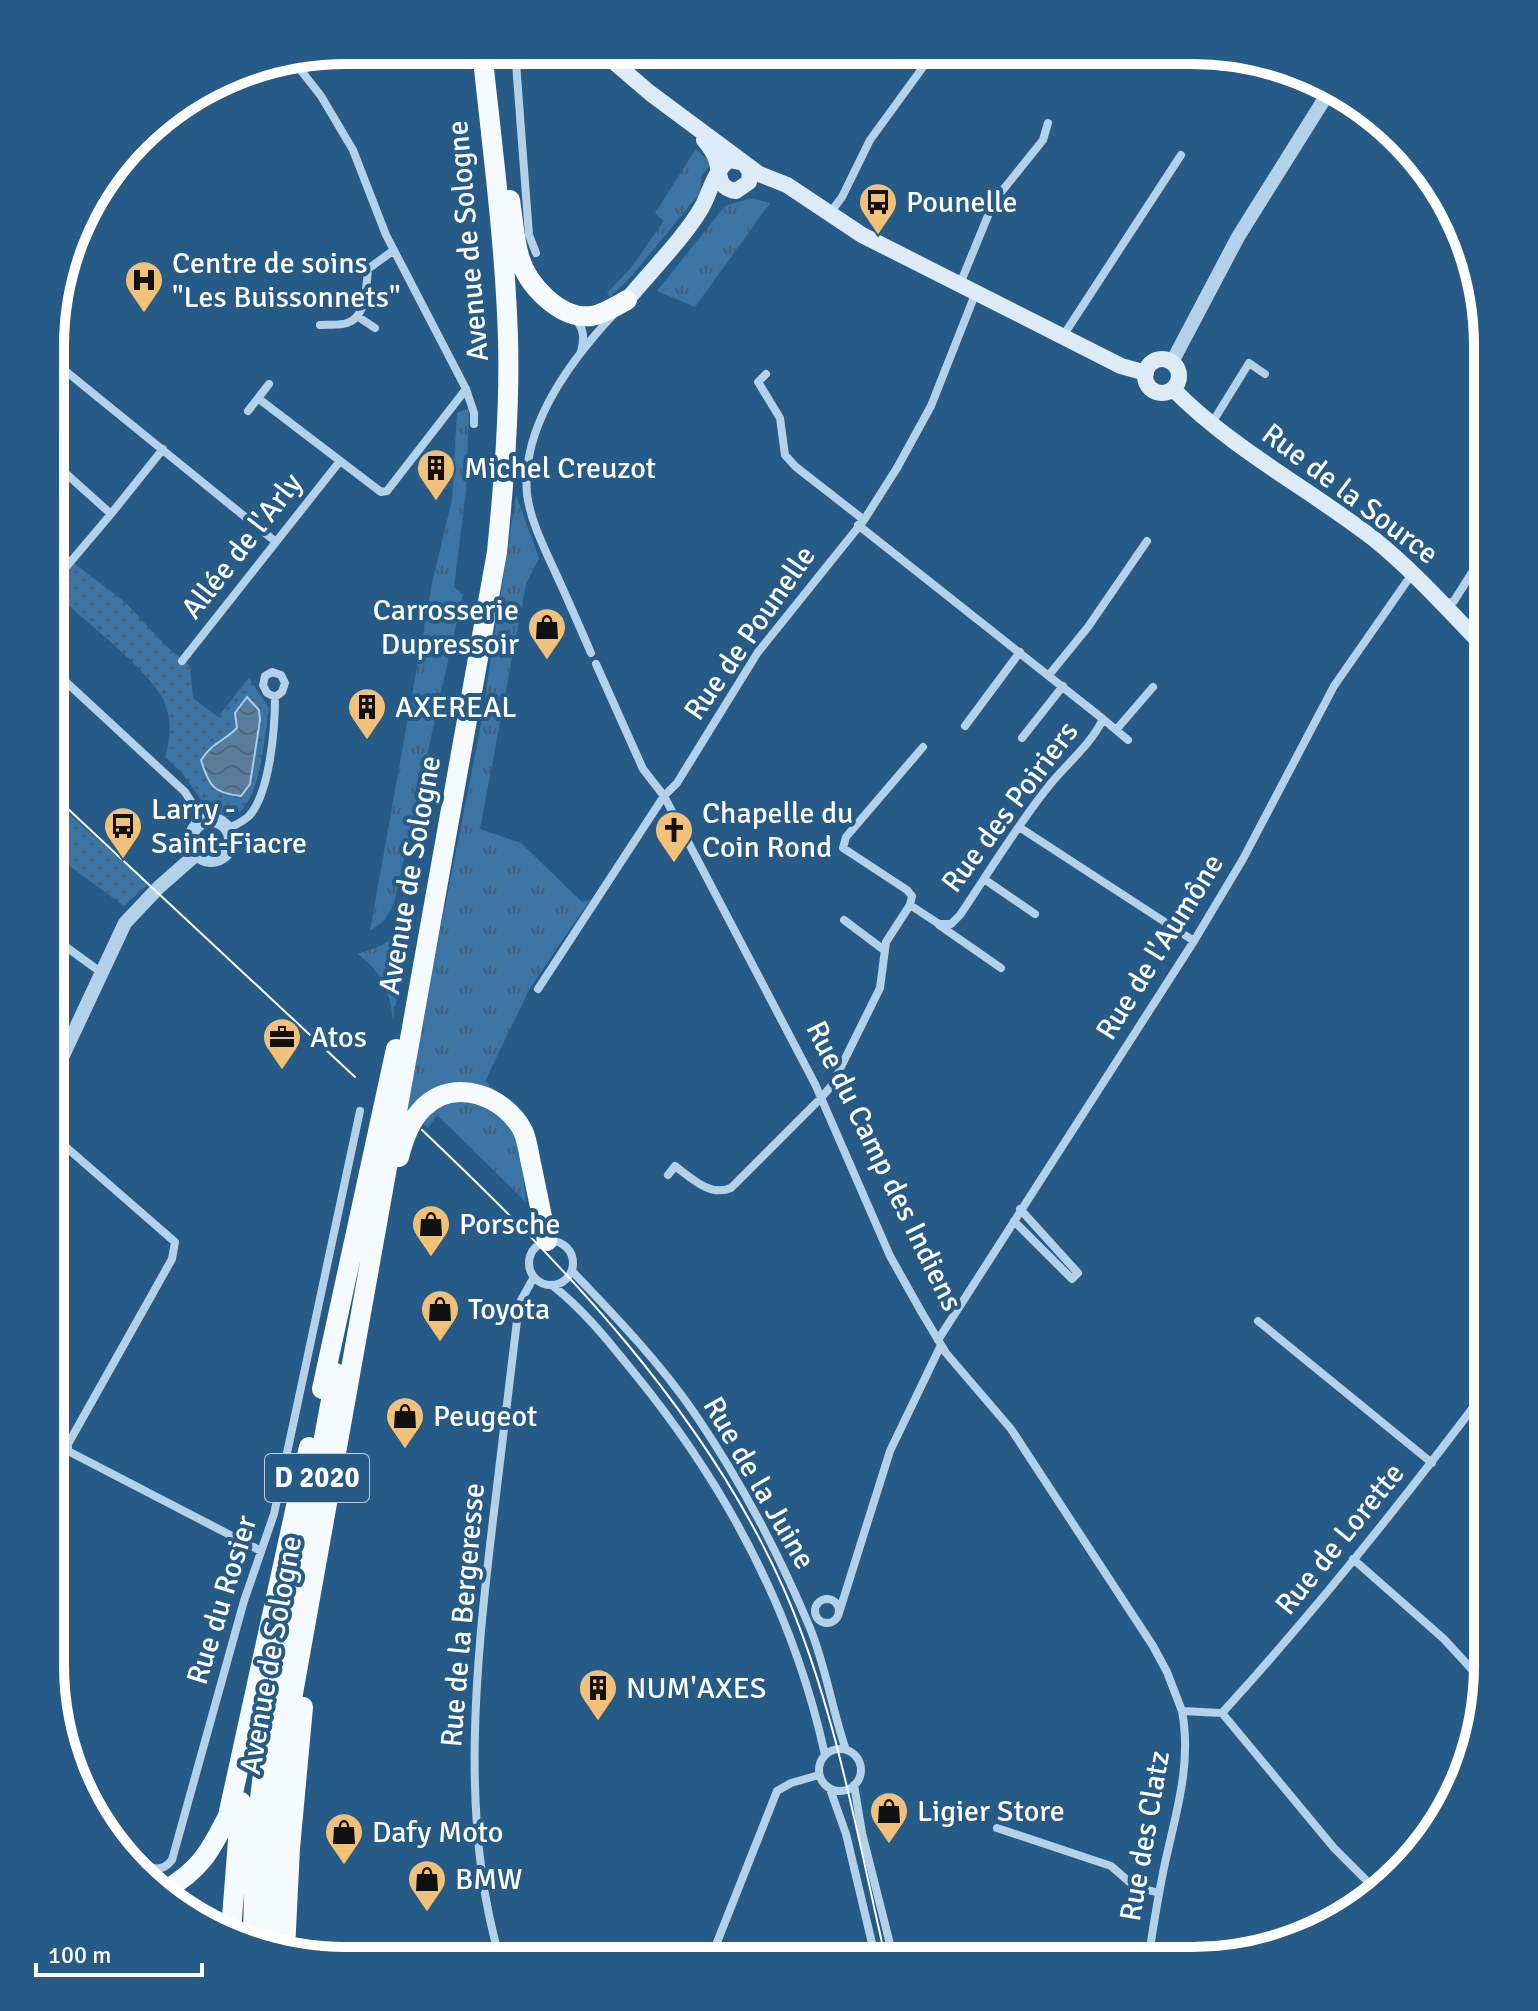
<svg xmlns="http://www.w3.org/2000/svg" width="1538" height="2011" font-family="Signika,sans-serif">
<defs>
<pattern id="grass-tufts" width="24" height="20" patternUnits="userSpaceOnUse" patternTransform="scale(2)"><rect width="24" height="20" fill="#3c75a4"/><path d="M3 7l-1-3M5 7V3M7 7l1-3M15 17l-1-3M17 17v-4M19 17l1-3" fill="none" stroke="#455e74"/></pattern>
<pattern id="park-dots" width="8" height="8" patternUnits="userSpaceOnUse" patternTransform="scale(2)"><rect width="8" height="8" fill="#3c75a4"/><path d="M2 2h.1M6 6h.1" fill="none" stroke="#455e74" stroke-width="1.8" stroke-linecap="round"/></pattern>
<pattern id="water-waves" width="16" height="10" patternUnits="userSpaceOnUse" patternTransform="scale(2)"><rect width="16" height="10" fill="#597d9b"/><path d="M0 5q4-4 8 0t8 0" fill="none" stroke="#536777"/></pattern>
</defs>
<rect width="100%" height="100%" fill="#275b87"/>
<path fill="url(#grass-tufts)" d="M696,149L709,161V167L701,176V192L629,279L610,297L607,293L630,269L664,221L655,213Z
M751,198L770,203L695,307L657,291L725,206Z
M469,408L466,491L454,587L463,594L394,903L385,920L370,931L432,583L452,500L457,413Z
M516,495L539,558L526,584L480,829L521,843L582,902L590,900L530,988L485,1081L501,1096L468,1085L400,1133L479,735Z
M413,908L393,1019C390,991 381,971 358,954C393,942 394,941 413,908Z
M453,1099C521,1101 520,1148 526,1202L437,1115L428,1128L423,1123L435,1107Z"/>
<path fill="url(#park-dots)" d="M52,540L75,564L126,603L165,645L190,666L193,698L218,717L249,678L269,708C264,736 261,812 228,817C219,819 212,814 203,816L198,802L201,799L182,773L165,757C171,737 172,721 164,701C151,671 79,616 52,591Z
M52,799L148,884L124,906L52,853Z"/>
<path fill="url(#water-waves)" stroke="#a8cde9" stroke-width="2" d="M247,697L259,710L260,720L250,784L241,796C213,793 209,786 201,760C214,741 222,743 237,728L235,713Z"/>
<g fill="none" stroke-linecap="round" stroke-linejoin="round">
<path stroke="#b3d1e8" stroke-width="8" d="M515,50L529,235L536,253
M292,59L321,96L353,150L386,235L466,389L474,413V424
M830,213L842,197L870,140L934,52
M960,284L994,201L1043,140L1048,123
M357,316L375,328
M576,320C585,330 584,340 581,352
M320,325C328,324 339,326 347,323C367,317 366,286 368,269L394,250
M1063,336L1181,155
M52,360L276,542
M766,374L758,382L780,418L785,455L796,467L864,520
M259,399L381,492L387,491L466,389
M248,411L269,384
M1212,423L1249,363L1265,374
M52,461L111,514L163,449
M67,566L111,514
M1445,605L1454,601L1488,547
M591,653C578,623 565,593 551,563C541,541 530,518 527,494C521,427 570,361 613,315
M182,661L340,461
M596,664L643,769L664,796L815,1084L890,1256L922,1313L946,1353L1011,1429L1153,1646L1167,1672L1182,1711
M52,669L185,792L197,811L194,829
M1049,675L1088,627L1147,541
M1103,719L1128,740
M965,726L1020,652
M1116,730L1153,687
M1022,738L1063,686
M1019,827L1194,941
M227,829C235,825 243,822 249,816C270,793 275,728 275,697L282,692L285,683L281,675L272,672L265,676L263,685L267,693L275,697
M984,879L1035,914
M910,905L912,896L907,890L843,848L846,837L923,747
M844,920L884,950
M939,925L1001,968
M51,936L102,973
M538,989L664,796L677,783L758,652L864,520L897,468L931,406L976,292
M51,1134L175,1242L172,1259L68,1444V1451L261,1551
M668,1175L675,1166C691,1178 710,1197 731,1188L822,1097L832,1085L880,988L886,942L910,905L939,924H951L960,915C989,872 1016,827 1048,787C1066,764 1090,746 1103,719L858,525
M1014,1221L1072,1279L1078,1273L1020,1209
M529 1263a22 22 0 1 1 44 0a22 22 0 1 1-44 0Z
M572,1271C615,1316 660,1363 695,1414C740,1480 779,1554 810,1628C826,1667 832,1710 846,1750
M552,1285C585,1311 609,1342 635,1374C727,1487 794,1613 825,1755
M1258,1321L1432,1463
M938,1340L1194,941L1243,859L1334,686L1412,574
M1353,1559L1444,1639L1487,1686
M815 1611a12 12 0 1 1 24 0a12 12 0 1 1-24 0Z
M838,1616L890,1451L941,1345
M1222,1713C1316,1610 1403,1501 1487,1389
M1222,1713L1334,1848L1379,1893
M819 1770a21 21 0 1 1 42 0a21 21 0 1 1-42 0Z
M854,1785L862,1833L894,1960
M830,1789L846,1834L876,1960
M997,1828L1111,1866L1134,1886L1159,1893
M128,1850C142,1862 157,1879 172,1860L244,1601L274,1514L360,1111
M500,1959C459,1821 476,1662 493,1520C501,1448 510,1376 519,1304L534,1277
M710,1960L777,1791L791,1783L819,1775
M1148,1961C1153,1928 1158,1896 1165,1863C1176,1813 1192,1763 1182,1711L1222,1713"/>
<path stroke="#b3d1e8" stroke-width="14" d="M1172,362L1238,237L1330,90
M191 840a20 20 0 1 1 40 0a20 20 0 1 1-40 0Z
M51,1081L125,923L159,887L192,858L195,852"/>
<path stroke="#ddebf7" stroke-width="16" d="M601,51L650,93L759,174L787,185L862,235L1121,366L1146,373
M627,300C649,273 685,237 702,207C710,193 715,168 730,160L744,163L750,172L749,182L736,191C716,188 721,174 716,159C713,151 709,146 704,140
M1145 376a17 17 0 1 1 34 0a17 17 0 1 1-34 0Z
M1173,389C1232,449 1308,488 1374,539C1416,573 1451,613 1488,651"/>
<path stroke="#f5fafe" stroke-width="20" d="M510,200C513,219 514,238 519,256C527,285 560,320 592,316C604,314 616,306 627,300
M399,1157C403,1141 411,1119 424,1107C455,1077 505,1096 523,1131C528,1142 529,1156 532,1168C537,1192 542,1216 547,1241
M322,1389L396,1049
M164,1891C200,1870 210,1852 228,1816L309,1447
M231,1930L241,1802
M253,1938L255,1842L265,1756L336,1373
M267,1943L272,1842L282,1755L497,552C504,481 510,409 508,338C505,242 492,146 482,50
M285,1950L290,1848L303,1707"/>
<path stroke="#fff" stroke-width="2" d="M52,794L355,1077
M422,1130C562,1263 703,1408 783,1587C835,1705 857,1835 886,1960"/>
</g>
<defs>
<g id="bus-pin" transform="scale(2)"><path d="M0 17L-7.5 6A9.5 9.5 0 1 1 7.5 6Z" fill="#f1c179" stroke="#275b87"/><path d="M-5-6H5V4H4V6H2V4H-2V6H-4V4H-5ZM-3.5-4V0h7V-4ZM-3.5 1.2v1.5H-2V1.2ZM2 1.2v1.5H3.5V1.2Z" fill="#111"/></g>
<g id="hospital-pin" transform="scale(2)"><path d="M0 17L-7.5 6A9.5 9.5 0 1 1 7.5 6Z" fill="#f1c179" stroke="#275b87"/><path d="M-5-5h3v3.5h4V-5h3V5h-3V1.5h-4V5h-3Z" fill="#111"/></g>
<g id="building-pin" transform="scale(2)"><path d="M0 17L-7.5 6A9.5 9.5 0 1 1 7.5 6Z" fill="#f1c179" stroke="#275b87"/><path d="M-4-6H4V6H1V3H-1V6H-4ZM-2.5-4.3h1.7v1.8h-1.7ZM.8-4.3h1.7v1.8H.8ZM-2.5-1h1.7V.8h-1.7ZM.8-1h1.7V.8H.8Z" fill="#111"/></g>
<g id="shop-pin" transform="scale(2)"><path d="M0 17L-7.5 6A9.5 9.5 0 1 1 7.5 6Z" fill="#f1c179" stroke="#275b87"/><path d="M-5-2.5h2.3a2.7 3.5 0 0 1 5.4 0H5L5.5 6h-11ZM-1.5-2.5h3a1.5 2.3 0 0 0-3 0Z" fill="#111"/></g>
<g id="church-pin" transform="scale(2)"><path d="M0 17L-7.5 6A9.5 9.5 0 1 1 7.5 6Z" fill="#f1c179" stroke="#275b87"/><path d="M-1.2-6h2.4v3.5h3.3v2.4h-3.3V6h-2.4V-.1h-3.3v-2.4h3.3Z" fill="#111"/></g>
<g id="office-pin" transform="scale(2)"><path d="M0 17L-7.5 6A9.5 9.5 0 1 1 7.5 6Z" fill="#f1c179" stroke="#275b87"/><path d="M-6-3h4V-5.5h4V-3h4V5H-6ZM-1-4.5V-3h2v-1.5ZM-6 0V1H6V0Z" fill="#111"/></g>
</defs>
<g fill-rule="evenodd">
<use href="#bus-pin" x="878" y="202"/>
<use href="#hospital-pin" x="144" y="280"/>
<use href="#building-pin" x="436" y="468"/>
<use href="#shop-pin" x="547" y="627"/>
<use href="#building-pin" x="367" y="707"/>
<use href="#bus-pin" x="123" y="826"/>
<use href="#church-pin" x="674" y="830"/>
<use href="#office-pin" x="282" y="1037"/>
<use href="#shop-pin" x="431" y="1224"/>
<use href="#shop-pin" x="440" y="1309"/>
<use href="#shop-pin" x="405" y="1416"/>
<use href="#building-pin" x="598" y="1688"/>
<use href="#shop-pin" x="889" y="1811"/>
<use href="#shop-pin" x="344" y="1832"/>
<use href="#shop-pin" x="427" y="1879"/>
</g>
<g text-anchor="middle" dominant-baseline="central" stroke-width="8" stroke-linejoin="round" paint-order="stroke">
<rect fill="#275b87" stroke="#becedb" stroke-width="2" x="265" y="1454" width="104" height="48" rx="6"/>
<g font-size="28" font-weight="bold" fill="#fff">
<text x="317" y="1478">D 2020</text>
</g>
<g font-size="30" fill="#fff" stroke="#275b87" text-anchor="start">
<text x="906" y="202">Pounelle</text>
<text x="172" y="263">Centre de soins<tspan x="172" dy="34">"Les Buissonnets"</tspan></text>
<text x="464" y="468">Michel Creuzot</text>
<text x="519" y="610" text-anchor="end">Carrosserie<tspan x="519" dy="34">Dupressoir</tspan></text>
<text x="395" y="707">AXEREAL</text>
<text x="151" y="809">Larry -<tspan x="151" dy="34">Saint-Fiacre</tspan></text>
<text x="702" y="813">Chapelle du<tspan x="702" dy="34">Coin Rond</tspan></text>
<text x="310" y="1037">Atos</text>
<text x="459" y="1224">Porsche</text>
<text x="468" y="1309">Toyota</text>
<text x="433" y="1416">Peugeot</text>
<text x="626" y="1688">NUM'AXES</text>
<text x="917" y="1811">Ligier Store</text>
<text x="372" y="1832">Dafy Moto</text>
<text x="455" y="1879">BMW</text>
</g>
<g font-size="30" fill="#fff" stroke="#275b87">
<text transform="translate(468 241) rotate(-95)">Avenue de Sologne</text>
<text transform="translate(1350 494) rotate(37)">Rue de la Source</text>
<text transform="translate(242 546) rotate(-52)">Allée de l'Arly</text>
<text transform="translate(750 633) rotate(-55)">Rue de Pounelle</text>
<text transform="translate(1010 807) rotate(-53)">Rue des Poiriers</text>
<text transform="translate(410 875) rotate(-80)">Avenue de Sologne</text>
<text transform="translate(1160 947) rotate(-58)">Rue de l'Aumône</text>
<text transform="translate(884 1166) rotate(64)">Rue du Camp des Indiens</text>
<text transform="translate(759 1483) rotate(60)">Rue de la Juine</text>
<text transform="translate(1340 1539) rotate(-51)">Rue de Lorette</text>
<text transform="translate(222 1600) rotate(-73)">Rue du Rosier</text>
<text transform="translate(463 1615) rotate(-85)">Rue de la Bergeresse</text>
<text transform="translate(271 1655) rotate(-80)">Avenue de Sologne</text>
<text transform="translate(1145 1836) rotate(-80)">Rue des Clatz</text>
</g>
</g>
<path d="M0 0H1538V2011H0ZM346 64H1192A282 282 0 0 1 1474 346V1665A282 282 0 0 1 1192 1947H346A282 282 0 0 1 64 1665V346A282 282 0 0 1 346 64Z" fill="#275b87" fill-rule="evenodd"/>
<path fill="none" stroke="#fff" stroke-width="10" d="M346 64H1192A282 282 0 0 1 1474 346V1665A282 282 0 0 1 1192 1947H346A282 282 0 0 1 64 1665V346A282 282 0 0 1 346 64Z"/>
<path d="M36 1963v12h166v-12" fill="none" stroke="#ffffff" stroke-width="4"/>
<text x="48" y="1963" font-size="24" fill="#ffffff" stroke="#275b87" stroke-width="6" paint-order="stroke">100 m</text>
</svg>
